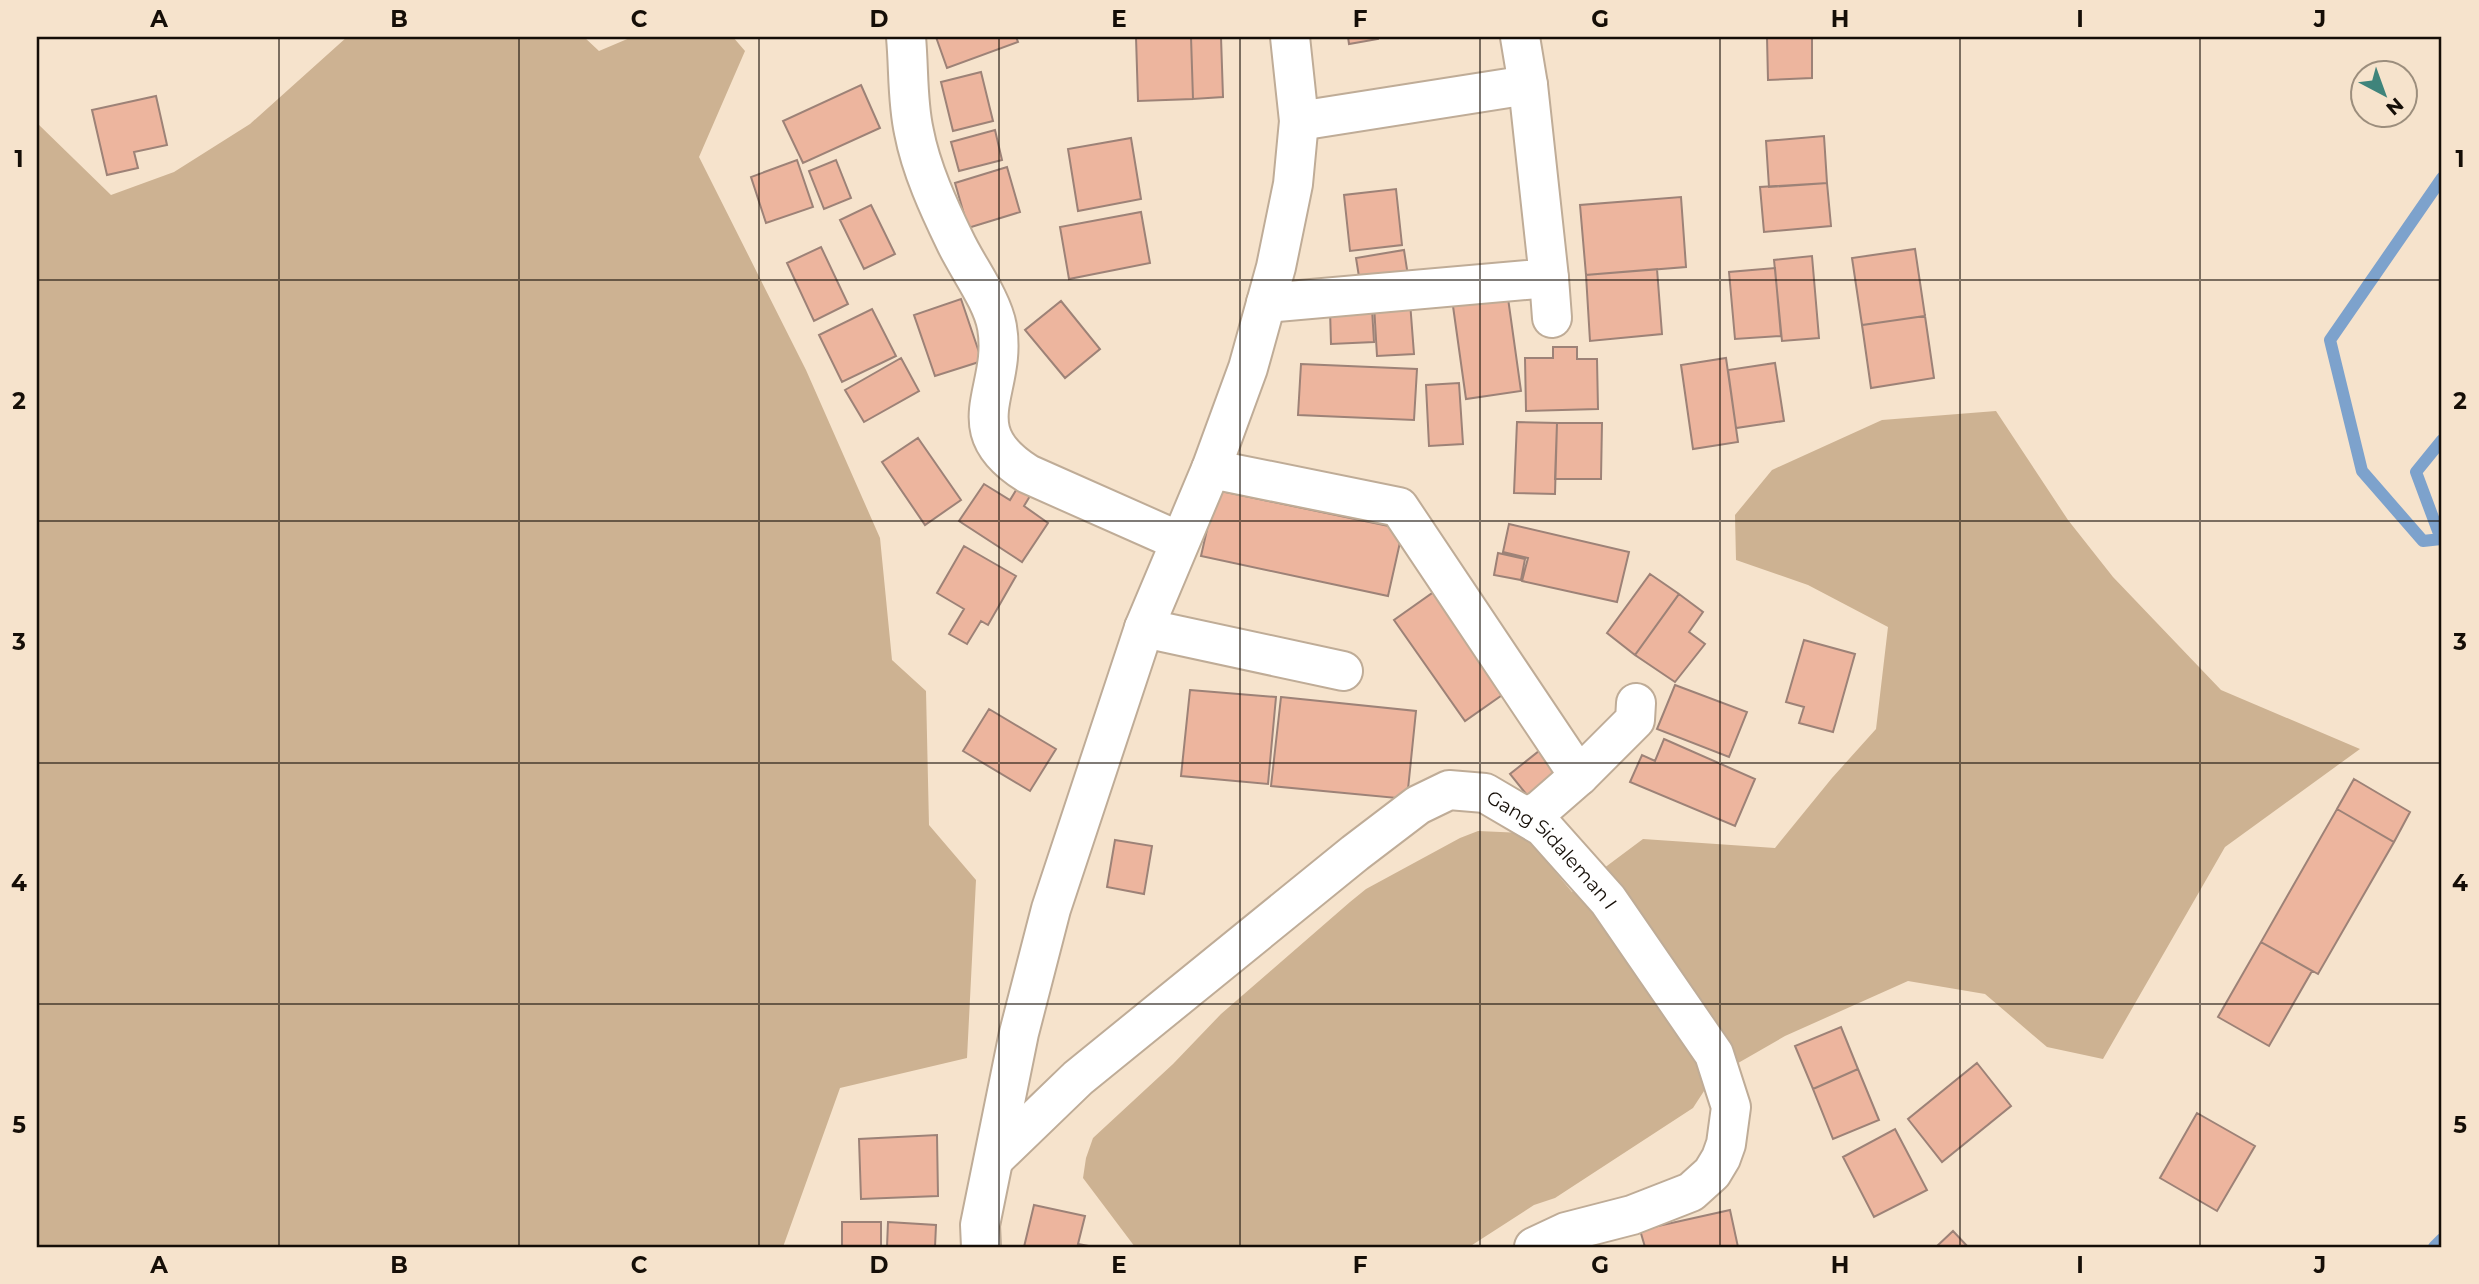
<svg xmlns="http://www.w3.org/2000/svg" width="2479" height="1284" font-family="Montserrat,sans-serif">
<rect width="100%" height="100%" fill="#f6e3cc"/>
<path fill="#cdb292" d="M347,37H584L599,51L632,37H733L745,51L699,157L806,370L880,538L892,660L926,691L929,825L976,880L967,1058L840,1088L783,1247H37V123L111,195L174,172L250,124Z
M1996,411L2068,520L2113,577L2221,690L2360,749L2225,847L2103,1059L2047,1047L1985,994L1908,981L1785,1036L1705,1082L1704,1091L1693,1108L1555,1198L1534,1205L1469,1247H1135L1083,1178L1086,1158L1093,1138L1173,1064L1221,1014L1350,902L1366,889L1460,838L1478,831L1523,833L1572,892L1643,839L1775,848L1832,778L1876,729L1888,627L1808,585L1736,560L1735,515L1772,470L1882,420Z"/>
<g fill="none" stroke-linecap="round" stroke-linejoin="round">
<path stroke="#7da2cc" stroke-width="12" d="M2442,178L2330,340L2362,471L2423,541L2441,539L2416,472L2442,440
M2434,1247L2442,1239"/>
</g>
<path fill="#edb59e" stroke="#9d8277" stroke-width="2" d="M936,37H1016L1018,42L947,68Z
M1136,37H1191L1193,99L1138,101Z
M1191,37H1221L1223,97L1193,99Z
M1348,37H1378V39L1349,44Z
M1767,37H1812V78L1768,80Z
M981,72L993,121L953,131L941,82Z
M861,85L880,128L803,163L783,121Z
M156,96L167,145L134,152L138,168L107,175L92,110Z
M995,130L1002,160L959,171L951,142Z
M1824,136L1827,183L1769,187L1766,141Z
M1131,138L1141,199L1078,211L1068,149Z
M797,160L813,207L766,223L751,177Z
M836,160L851,198L824,209L809,171Z
M1007,167L1020,212L968,228L955,183Z
M1827,183L1831,226L1764,232L1760,187Z
M1396,189L1402,245L1350,251L1344,195Z
M1681,197L1686,267L1586,275L1580,205Z
M871,205L895,254L864,269L840,220Z
M1141,212L1150,263L1069,279L1060,227Z
M821,247L848,304L814,321L787,263Z
M1915,249L1925,316L1862,325L1852,258Z
M1404,250L1408,276L1360,283L1356,258Z
M1812,256L1819,338L1782,341L1774,260Z
M1775,268L1781,336L1735,339L1729,272Z
M1657,269L1662,334L1590,341L1586,275Z
M1507,291L1521,391L1466,399L1452,299Z
M961,299L982,361L935,376L914,315Z
M1061,301L1100,349L1065,378L1025,330Z
M1410,302L1414,354L1377,356L1374,305Z
M872,309L896,356L842,382L819,335Z
M1372,309L1374,342L1331,344L1330,310Z
M1925,316L1934,378L1871,388L1862,325Z
M1553,347H1577V359H1597L1598,409L1526,411L1525,358H1553Z
M901,358L919,391L864,422L845,390Z
M1726,358L1738,442L1693,449L1681,365Z
M1775,363L1784,421L1736,428L1728,370Z
M1301,364L1417,369L1414,420L1298,415Z
M1459,383L1463,444L1429,446L1426,385Z
M1517,422L1557,423L1555,494L1514,493Z
M1557,423H1602L1601,479H1555Z
M918,438L961,500L925,525L882,462Z
M1021,482L1033,491L1024,506L1048,523L1022,562L959,521L984,484L1010,500Z
M1216,490L1403,529L1388,596L1201,556Z
M1509,524L1629,552L1617,602L1522,581L1528,558L1503,552Z
M964,546L1016,576L988,625L981,621L967,644L949,634L964,609L937,593Z
M1498,553L1525,559L1521,580L1494,575Z
M1650,574L1679,594L1635,655L1607,633Z
M1445,584L1515,686L1465,721L1394,620Z
M1679,594L1703,612L1689,632L1705,644L1675,682L1635,655Z
M1804,640L1855,654L1833,732L1799,723L1804,707L1786,702Z
M1675,685L1747,712L1729,757L1657,729Z
M1190,690L1276,697L1268,784L1181,776Z
M1281,697L1416,711L1407,799L1271,786Z
M989,709L1056,749L1030,791L963,751Z
M1664,739L1755,779L1735,826L1630,782L1642,755L1655,761Z
M1539,751L1560,777L1531,800L1510,774Z
M2354,779L2410,812L2394,842L2337,809Z
M2337,809L2394,842L2318,974L2261,942Z
M1115,840L1152,846L1144,894L1107,887Z
M2261,942L2312,971L2269,1046L2218,1017Z
M1841,1027L1858,1069L1813,1089L1795,1046Z
M1977,1063L2011,1106L1942,1162L1908,1119Z
M1858,1069L1879,1120L1833,1139L1813,1089Z
M2197,1113L2255,1146L2217,1211L2160,1178Z
M1895,1129L1927,1190L1874,1217L1843,1157Z
M937,1135L938,1196L861,1199L859,1139Z
M1034,1205L1085,1216L1078,1244L1094,1247H1024Z
M1730,1210L1738,1247H1645L1640,1230Z
M842,1222H881V1247H842Z
M888,1222L936,1225L935,1247H887Z
M1953,1231L1968,1247H1936Z"/>
<g fill="none" stroke-linecap="round" stroke-linejoin="round">
<g stroke="#bfac97" stroke-width="42">
<g id="minor">
<path d="M906,37C909,69 907,101 914,132C921,169 939,208 955,241C967,267 992,299 997,327C1008,391 955,428 1028,474L1179,541"/>
<path d="M1299,121L1528,85L1520,37"/>
<path d="M1549,278L1552,318"/>
<path d="M1266,303L1549,278L1528,85"/>
<path d="M1211,469L1399,507L1579,776L1635,720L1636,703"/>
<path d="M1144,628L1343,671"/>
<path d="M1527,817L1540,810L1579,776"/>
<path id="s1" d="M994,1159L1078,1078L1355,853L1418,805L1449,790L1485,793L1543,827L1608,900L1714,1054L1731,1107L1726,1144L1721,1158L1712,1173L1691,1192L1632,1215L1566,1232L1534,1247"/>
<path d="M981,1247L980,1225L1019,1033L1051,909L1144,628L1211,469L1248,368L1276,267L1293,184L1299,121L1290,37"/>
</g>
</g>
<use href="#minor" stroke="#fff" stroke-width="38"/>
</g>
<path fill="none" stroke="#150e07" stroke-width="2" stroke-opacity="0.55" d="M279,37V1247M519,37V1247M759,37V1247M999,37V1247M1240,37V1247M1480,37V1247M1720,37V1247M1960,37V1247M2200,37V1247M37,280H2442M37,521H2442M37,763H2442M37,1004H2442"/>
<g text-anchor="middle" dominant-baseline="central" stroke-width="7" stroke-linejoin="round" paint-order="stroke">
<g font-size="19" fill="#150e07" stroke="#f6e3cc">
<text stroke="none"><textPath href="#s1" startOffset="712">Gang Sidaleman I</textPath></text>
</g>
</g>
<rect width="2479" height="1284" fill="none" stroke="#f6e3cc" stroke-width="77"/>
<g transform="translate(2384 94) rotate(139)"><circle r="33" fill="#f6e3cc" stroke="#9c8e7d" stroke-width="2"/>
<path d="M0-5L12 26L0 18L-12 26Z" fill="#3f847b"/>
<text y="-10" font-size="19" font-weight="bold" text-anchor="middle" fill="#150e07">N</text>
</g>
<rect x="38" y="38" width="2402" height="1208" fill="none" stroke="#150e07" stroke-width="2.5"/>
<g font-size="23" text-anchor="middle" font-weight="bold" fill="#150e07">
<text x="159" y="27">A</text>
<text x="399" y="27">B</text>
<text x="639" y="27">C</text>
<text x="879" y="27">D</text>
<text x="1119" y="27">E</text>
<text x="1360" y="27">F</text>
<text x="1600" y="27">G</text>
<text x="1840" y="27">H</text>
<text x="2080" y="27">I</text>
<text x="2320" y="27">J</text>
<text x="19" y="167">1</text>
<text x="2460" y="167">1</text>
<text x="19" y="409">2</text>
<text x="2460" y="409">2</text>
<text x="19" y="650">3</text>
<text x="2460" y="650">3</text>
<text x="19" y="891">4</text>
<text x="2460" y="891">4</text>
<text x="19" y="1133">5</text>
<text x="2460" y="1133">5</text>
<text x="159" y="1273">A</text>
<text x="399" y="1273">B</text>
<text x="639" y="1273">C</text>
<text x="879" y="1273">D</text>
<text x="1119" y="1273">E</text>
<text x="1360" y="1273">F</text>
<text x="1600" y="1273">G</text>
<text x="1840" y="1273">H</text>
<text x="2080" y="1273">I</text>
<text x="2320" y="1273">J</text>
</g>
</svg>
